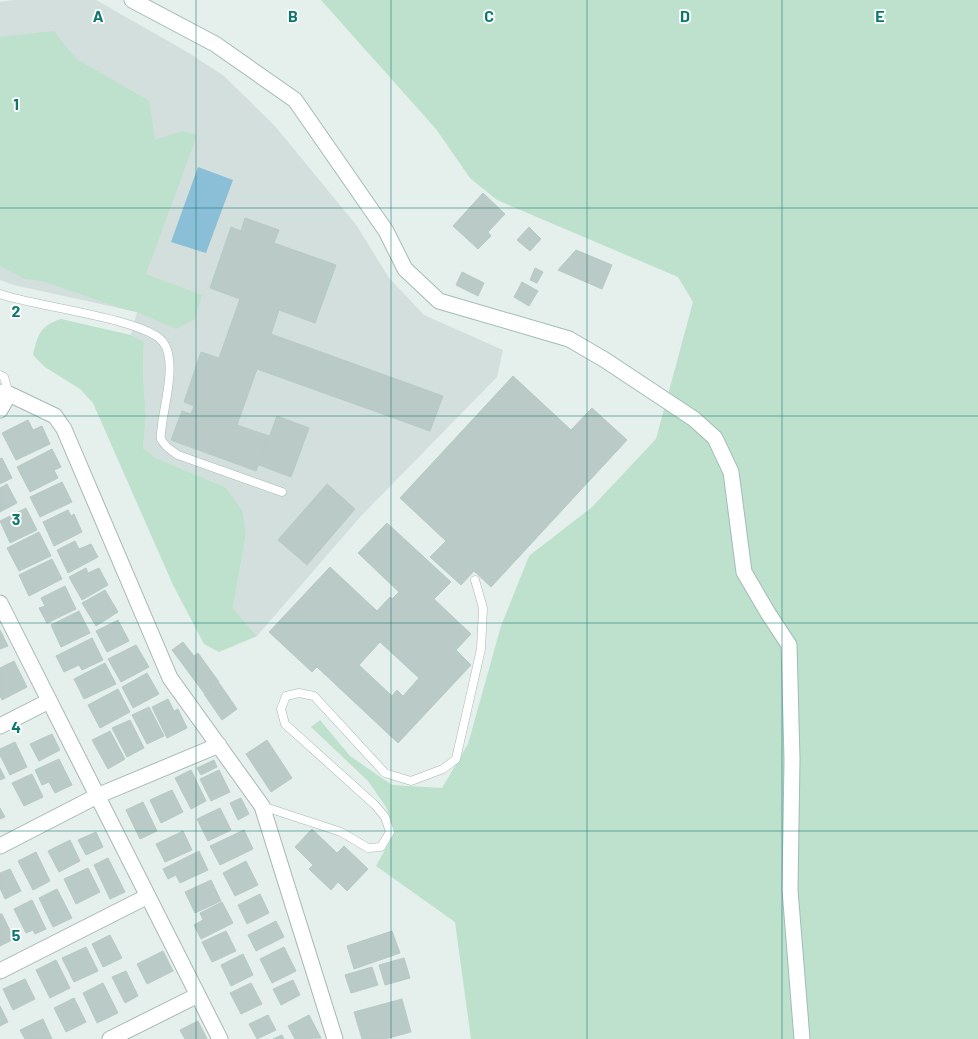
<svg xmlns="http://www.w3.org/2000/svg" width="978" height="1039" font-family="Barlow,sans-serif">
<rect width="100%" height="100%" fill="#e5efec"/>
<path fill="#d3dfdc" d="M14,0H96L189,53L224,76L275,126L357,226L389,278L424,315L503,350L497,377L361,516L257,636L233,608L246,534L225,487L156,458L143,448L146,417L143,373L144,342L131,335L137,312L14,285L0,280V2Z"/>
<path fill="#bde1cc" d="M321,0H978V1039H471L455,922L376,866L395,832L386,807L368,781L311,727L320,720L350,756L392,785L442,788L468,744L501,626L529,556L592,507L656,439L693,302L678,277L497,200L470,178L436,129Z
M54,31L75,58L149,101L155,140L182,131L197,135L146,274L202,295L195,319L176,329L137,312L120,308L43,281L25,279L0,266V37Z
M61,319L131,335L144,342L143,373L146,417L143,448L156,458L225,487L242,510L246,534L233,608L257,636L219,652L204,644L173,585L93,403L80,389L45,367L33,355C38,334 40,326 61,319Z"/>
<path fill="#8abfd7" d="M198,167L233,180L206,253L171,242Z"/>
<path fill="#bacac6" stroke="#b7cac5" fill-rule="evenodd" d="M483,193L505,214L488,232L491,236L478,249L453,226Z
M245,218L279,230L274,243L336,265L315,323L279,310L271,334L443,396L430,431L257,369L237,425L269,436L256,471L171,440L182,411L191,414L194,406L184,402L201,352L219,358L240,299L210,288L231,227L241,231Z
M529,227L541,239L530,251L517,240Z
M576,250L612,265L602,289L558,270Z
M535,268L543,272L537,283L530,280Z
M462,272L484,283L478,296L456,285Z
M522,282L538,291L529,306L514,297Z
M513,376L571,430L592,408L627,440L491,587L474,571L461,585L430,557L446,541L400,498Z
M277,416L309,428L291,477L259,465Z
M28,420L33,430L42,426L50,444L16,460L2,433Z
M52,449L61,467L54,470L58,478L30,492L17,467Z
M2,458L12,478L0,484V459Z
M62,482L72,502L40,517L30,497Z
M7,484L17,503L0,512V488Z
M327,484L355,509L307,565L278,540Z
M26,508L37,530L10,543L0,521Z
M68,510L71,516L74,514L82,532L54,546L43,522Z
M387,523L451,582L434,599L471,634L456,650L471,665L398,743L317,667L312,672L269,632L330,567L377,611L390,597L392,599L399,592L358,553ZM380,642L419,678L403,696L397,690L392,696L359,665Z
M39,532L51,556L19,571L7,548Z
M75,541L79,549L91,544L98,557L68,573L57,550Z
M52,559L62,579L29,596L19,575Z
M86,568L88,573L99,568L108,585L82,600L69,577Z
M65,586L76,609L47,623L39,608L45,606L41,598Z
M105,590L118,612L96,626L82,603Z
M79,611L90,633L61,647L51,625Z
M118,620L129,641L107,652L96,631Z
M0,630L8,646L0,649Z
M92,638L103,660L82,670L79,665L64,672L56,656Z
M183,642L194,656L198,653L219,682L204,693L172,650Z
M136,645L149,667L121,682L108,659Z
M14,661L27,687L2,700L0,696V668Z
M105,663L116,684L84,699L74,679Z
M147,673L159,694L133,708L122,687Z
M219,683L237,709L222,720L204,694Z
M118,689L130,712L100,728L88,705Z
M168,699L174,711L178,709L187,728L167,738L152,707Z
M149,707L164,736L147,744L132,715Z
M130,720L144,748L127,757L112,728Z
M110,731L125,759L108,769L92,740Z
M52,734L60,750L39,761L30,744Z
M267,740L292,778L271,792L246,754Z
M15,742L27,767L10,775L0,755V749Z
M59,759L72,785L55,793L49,782L42,785L35,770Z
M214,760L217,767L201,775L197,768Z
M0,768L5,778L0,780Z
M191,770L206,801L191,809L175,778Z
M219,770L230,792L211,801L200,779Z
M32,774L43,797L24,806L12,783Z
M172,790L183,812L161,823L150,800Z
M241,798L249,814L238,820L230,803Z
M143,802L157,831L140,839L126,810Z
M0,808L5,817L0,819Z
M220,808L231,830L208,841L197,819Z
M312,829L337,853L344,846L368,869L347,891L338,882L331,890L309,869L313,865L295,847Z
M244,830L253,849L220,865L210,846Z
M183,831L192,850L165,862L156,844Z
M96,832L103,847L86,855L78,840Z
M70,840L80,861L59,872L48,851Z
M199,851L208,870L180,883L176,875L168,879L163,869Z
M36,852L50,881L33,890L18,861Z
M108,858L125,892L110,899L94,865Z
M246,861L258,885L235,896L223,873Z
M88,868L100,892L76,904L64,879Z
M10,869L21,891L5,899L0,888V873Z
M211,880L221,901L195,913L185,892Z
M57,889L72,918L53,927L39,898Z
M260,894L269,913L247,924L238,905Z
M32,900L46,929L35,934L33,930L26,933L14,909Z
M222,902L233,923L201,939L194,925L203,920L200,913Z
M0,914H2L14,939L0,946Z
M276,921L284,937L256,951L248,935Z
M226,931L236,951L212,962L202,942Z
M392,931L400,953L354,969L347,946Z
M110,935L122,958L103,967L92,944Z
M86,947L98,971L74,982L62,958Z
M284,947L296,971L272,983L260,959Z
M163,951L173,971L147,984L137,964Z
M243,954L253,975L231,986L221,965Z
M404,958L410,978L385,985L379,965Z
M56,960L70,988L50,998L36,970Z
M372,967L378,985L351,993L345,975Z
M126,971L138,996L125,1003L112,977Z
M25,979L35,999L13,1010L3,989Z
M293,980L300,995L281,1005L273,989Z
M103,983L118,1013L97,1023L83,993Z
M251,983L262,1004L241,1014L230,993Z
M74,998L86,1022L66,1032L54,1008Z
M402,999L411,1032L385,1039H362L354,1012Z
M0,1006L8,1022L0,1026Z
M268,1015L276,1030L257,1039L249,1024Z
M309,1015L321,1038L295,1039L288,1026Z
M43,1019L52,1039H25L20,1030Z
M198,1021L207,1039H185L180,1030Z
M282,1035L284,1039H273Z"/>
<g fill="none" stroke-linecap="round" stroke-linejoin="round">
<g stroke="#a7b8b5" stroke-width="9">
<path id="lane" d="M0,294C32,306 147,319 163,342C177,360 165,402 162,424C162,428 160,435 161,439C164,446 172,451 178,455L282,492
M0,375L4,377L9,394
M262,806L341,832L368,848L381,847L390,832L385,817L375,805L285,724L281,709L286,696L299,693L314,696L385,773L411,781L443,769L456,759L481,649L483,608L475,580"/>
</g>
<g stroke="#a7b8b5" stroke-width="17">
<path id="street" d="M0,392L9,394L55,416L64,429L170,678L262,806L335,1039
M0,410L9,394
M0,603L220,1039
M0,726L49,701
M0,846L97,796L219,745
M0,971L148,896
M110,1039L198,995"/>
</g>
<g stroke="#a2bcb7" stroke-width="17">
<path id="secondary" d="M132,0L215,44L295,100L386,231L405,269L439,301L569,339L605,360L694,419L715,438L731,472L744,572L768,613L789,645L792,759L790,890L802,1039"/>
</g>
<use href="#lane" stroke="#fff" stroke-width="8"/>
<use href="#street" stroke="#fff" stroke-width="15"/>
<use href="#secondary" stroke="#fff" stroke-width="15"/>
</g>
<path fill="none" stroke="#0f766e" stroke-width="1" stroke-opacity="0.55" d="M196,0V1039M391,0V1039M587,0V1039M782,0V1039M0,208H978M0,416H978M0,623H978M0,831H978"/>
<g font-size="16" text-anchor="middle" font-weight="bold" fill="#0f766e" stroke="#f6fbf9" stroke-width="4" stroke-linejoin="round" paint-order="stroke">
<text x="98" y="22">A</text>
<text x="293" y="22">B</text>
<text x="489" y="22">C</text>
<text x="685" y="22">D</text>
<text x="880" y="22">E</text>
<text x="16" y="110">1</text>
<text x="16" y="317">2</text>
<text x="16" y="525">3</text>
<text x="16" y="733">4</text>
<text x="16" y="941">5</text>
</g>
</svg>
